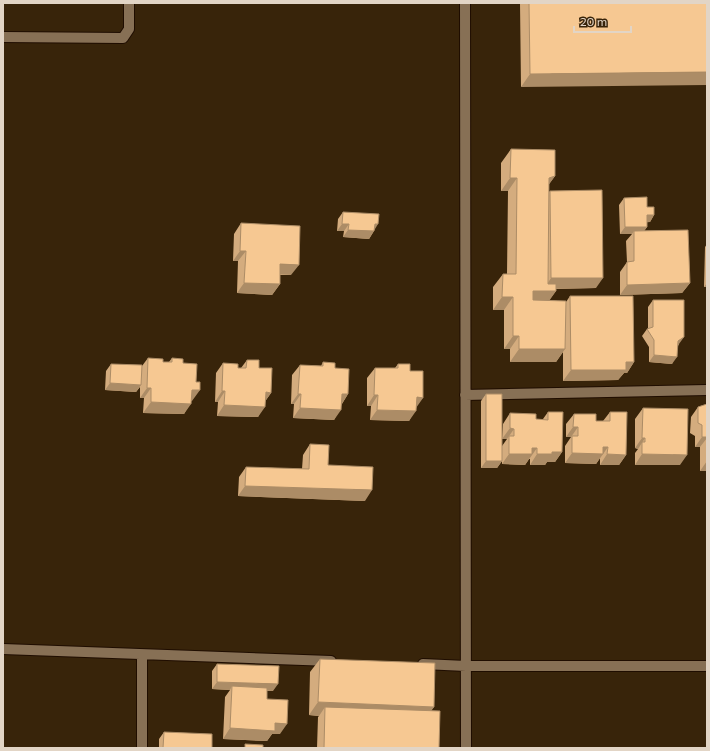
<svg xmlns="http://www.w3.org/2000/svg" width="710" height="751" font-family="Commissioner,sans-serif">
<rect width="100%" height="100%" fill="#38240a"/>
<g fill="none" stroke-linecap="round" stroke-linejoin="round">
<g stroke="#1f0d00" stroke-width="12">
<path id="minor" d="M465,3L466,748
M3,37L123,38L129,29V3
M465,395L707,390
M3,649L331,661
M423,664L466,666H707
M142,748V655"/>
</g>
<use href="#minor" stroke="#877055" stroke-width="10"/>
</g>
<path fill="#d4ac7e" d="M520,3H707L521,87Z
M511,149L555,176L549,184V192L550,191L596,288L556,289V291L549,300L566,302L570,296L634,362L627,373H624L618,380L563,381V352L556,362H510V349H504V310H493V287L503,274H507L508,191H501V163Z
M624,198L647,207L654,215L650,222H647V227L644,231L690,283L682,293L620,295V272L627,262L626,241L632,234H620L619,205Z
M343,212L374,230V231L369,239L343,237L344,231H337L338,219Z
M241,223L291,275H280V284L272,295L237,293L238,261H233L234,234Z
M707,244V287H704L705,247Z
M653,300L679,344L678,346L672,364L649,362V347L642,336L647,329H648V307Z
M148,358L163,362H169L172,358L183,363L192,401H191L184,414L143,413L144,398H140V387L136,392L105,390L106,371L111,364L142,366Z
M247,360L259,368L271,393L266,400L258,417L217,416L218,402H215L216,373L223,363L238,368H241Z
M323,362L335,368L348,394L342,404L334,420L293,418L294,404H291L292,375L300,365L321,366Z
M398,364L410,371L416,407L409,421L370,420L371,406H367V378L375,368H395Z
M486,394L502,461L497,468H481V401Z
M707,404V471H700V447H695V436L690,433L691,417L698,407Z
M643,408L680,465H635V453L638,449L635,448V419Z
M548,412L562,452L555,462H547L545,465H530V459H529L525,465L502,464V446L507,439H502L503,424L510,413L536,419H543Z
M610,412L626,455L619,465H600V458L596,464L565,463V446L571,437H566V424L574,414L596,421H603Z
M310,444L328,465L365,501L238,496L239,477L246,467L302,469L303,455Z
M320,659L434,707L431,710L439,748H317L318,717L319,716L309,715L310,672Z
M217,664L273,691H267V699L280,734H272L267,741L223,739L225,697L230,690L212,689V671Z
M164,732L212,748H159V739Z"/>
<path fill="#ac8c66" d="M707,72V85L521,87L530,74Z
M555,176L545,190L549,178Z
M510,178H517L508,191H501Z
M647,215H654L650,222L642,223Z
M342,224H349L344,231H337Z
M375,224H378L369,239L343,237L348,230Z
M625,227H647L642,234L634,231L632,234H620Z
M240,251H246L238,261H233Z
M280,264L299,265L291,275L273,274Z
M551,278H603L596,288L544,289Z
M244,283L280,284L272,295L237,293Z
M690,283L682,293L620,295L627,285Z
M707,283V287H704Z
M533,291H556L547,304H523Z
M502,297H513L504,310H493Z
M513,336H519L510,349H504Z
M684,337L679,344L673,348L678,341Z
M519,349H565L556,362H510Z
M654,355L677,357L672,364L649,362Z
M626,362H634L627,373H624L618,380L563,381L571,370Z
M110,383L141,385L136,392L105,390Z
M147,388H151L144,398H140Z
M192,390H200L192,401H185Z
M222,391H225L218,402H215Z
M266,392L271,393L264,403Z
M298,394H301L294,404H291Z
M342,394H348L341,405Z
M374,395H378L371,406H367Z
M417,397L423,398L416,408Z
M151,402L191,404L184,414L143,413Z
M224,405L265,407L258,417L217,416Z
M300,408L341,410L334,420L293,418Z
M377,410L416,411L409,421L370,420Z
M573,427H578L571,437H566Z
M510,428L514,429L507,439H502Z
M702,437H707V438L700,447H695Z
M642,438H645L638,449L635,448Z
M603,447H608L596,464L565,463L572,453Z
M532,448H537L525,465L502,464L509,454Z
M552,452H562L555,462H547L545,465H530L537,454Z
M607,454L626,455L619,465H600Z
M642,454L687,455L680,465H635Z
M486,461H502L497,468H481Z
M707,461V471H700Z
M245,486L372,490L365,501L238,496Z
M217,682L278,684L273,691L232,690V686L230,690L212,689Z
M318,702L434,707L425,720L325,707L319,716L309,715Z
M275,723L287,724L280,734H272L267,741L223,739L230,728Z"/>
<path fill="#f6c892" stroke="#ac8c66" d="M529,3H707V72L530,74Z
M511,149L555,150V176L549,178L548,284H556V291H533V300L566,301L565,349H519V336H513V297H502L503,274H516L517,178H510Z
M602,190L603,278H551L550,191Z
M647,197V207H654V215H647V227H625L624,198Z
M343,212L379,214L378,224H375L374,231L348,230L349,224H342Z
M241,223L300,226L299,265L280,264V284L244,283L246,251H240Z
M688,230L690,283L627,285V262L634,261V231Z
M570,296H633L634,362H626V370H571Z
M653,300H684V337L678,341L677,357L654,355V340L647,329L653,327Z
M148,358L163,359V362H172V358L183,359V363L197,364L196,382H200V390H192L191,404L151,402V388H147Z
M247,360H259V368H272L271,393L266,392L265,407L224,405L225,391H222L223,363L238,364V368H246Z
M323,362L335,363V368L349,369L348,394H342L341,410L300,408L301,394H298L300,365L323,366Z
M111,364L142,365L141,385L110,383Z
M398,364H410V371H423V398L417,397L416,411L377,410L378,395H374L375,368H398Z
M486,394H502V461H486Z
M707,404V437H702V425L698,423V407Z
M643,408L688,409L687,455L642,454V442H645V438H642Z
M548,412H563L562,452H552V454H537V448H532V454H509V436H514V429L510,428V413L536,414V419L548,420Z
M610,412H627L626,455L607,454L608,447H603V454L572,453V436H578V427H573L574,414H596V421H610Z
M310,444L329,445L328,465L373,467L372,490L245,486L246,467L309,469Z
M320,659L435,663L434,707L318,702Z
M217,664L279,666L278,684L217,682Z
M232,686L267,688V699L288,700L287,724L275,723V731L230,728Z
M325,707L440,711L439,748H324Z
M164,732L212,734V748H163Z
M245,744L263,745V748H245Z"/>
<rect width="710" height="751" fill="none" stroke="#e2d5c6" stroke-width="8"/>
<path d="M574 26v6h57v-6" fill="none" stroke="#e2d5c6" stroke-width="2"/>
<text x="580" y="26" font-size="12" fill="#e2d5c6" stroke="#38240a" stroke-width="3" paint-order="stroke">20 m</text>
</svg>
